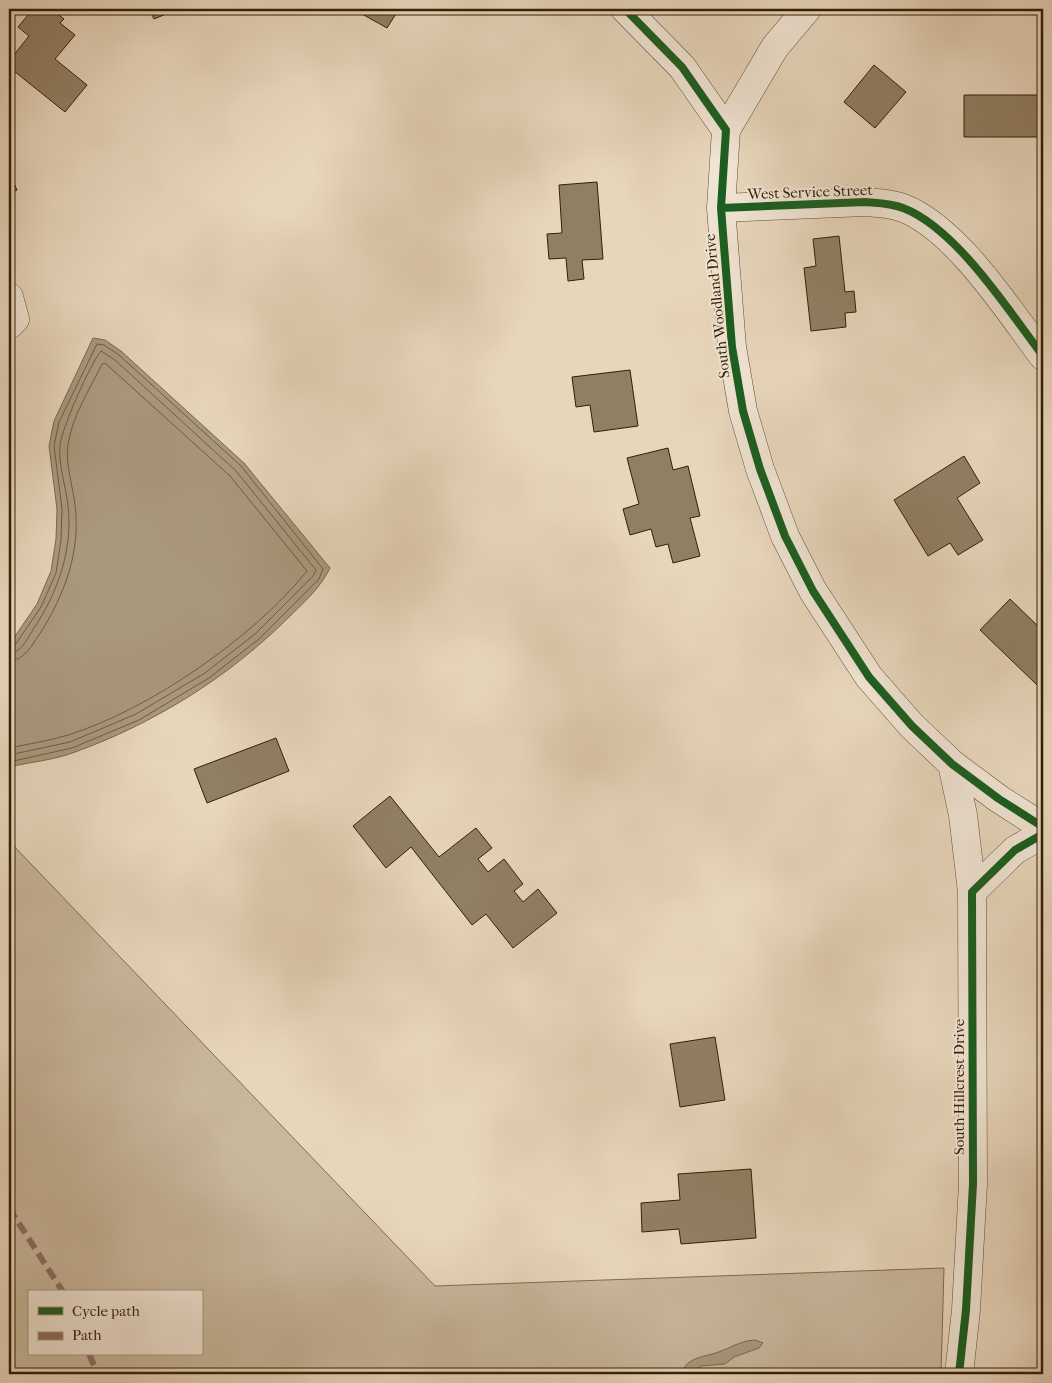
<svg xmlns="http://www.w3.org/2000/svg" width="1052" height="1383" font-family="'IM FELL French Canon',serif">
<rect width="100%" height="100%" fill="#e8d6bc"/>
<filter id="stains"><feTurbulence type="fractalNoise" baseFrequency=".004" numOctaves="4"/><feColorMatrix values="0 0 0 0 .2 0 0 0 0 .09 0 0 0 0 .02 0 0 0 .5 -.17"/></filter>
<radialGradient id="worn" r=".72"><stop offset=".6" stop-color="#630" stop-opacity="0"/><stop offset="1" stop-color="#630" stop-opacity=".3"/></radialGradient>
<path fill="#c9b79d" stroke="#7e6c51" fill-rule="evenodd" d="M9,841L435,1286L944,1268L941,1374H9ZM29,1292H201V1354H29Z"/>
<path fill="#aa987e" stroke="#7a684e" d="M93,338L105,340L121,351L244,463L330,568C320,589 302,604 286,620C227,678 153,724 75,752C55,760 30,762 9,767V645L37,604L51,571L56,539L57,509L49,446L54,421Z
M755,1340L763,1343L759,1348L734,1357L725,1364L700,1366L696,1374H682C685,1356 708,1357 721,1351C734,1346 741,1341 755,1340Z"/>
<g fill="none" stroke-linecap="round" stroke-linejoin="round">
<path stroke="#6e5c42" stroke-width="1" d="M9,647L15,645L41,607L56,573L61,540L62,509L54,446L59,422L97,344L104,345L119,355L241,466L323,569L319,579L259,639L209,678L139,720L72,748L9,762
M9,653C22,653 28,637 34,628C58,592 73,549 68,506C66,487 58,464 60,445C62,428 90,364 101,351L115,360L236,471L316,570L313,576L255,634L205,673L136,714L70,742L9,755
M9,661C25,660 31,646 39,635C64,596 81,552 75,505C73,487 65,463 68,445C72,416 90,389 102,364L105,363L230,476L307,571C254,637 149,710 68,735C49,741 28,744 9,748"/>
</g>
<path fill="#917f64" stroke="#322005" d="M33,9H51L64,19L60,23L75,35L55,59L87,85L65,112L9,67V61L29,36L18,27Z
M149,9H178L154,19Z
M353,9H399L387,28Z
M874,65L906,92L875,128L844,102Z
M964,95H1043V137H964Z
M9,172L17,190L9,194Z
M597,182L603,259L582,260L584,279L568,281L566,258L549,259L547,234L562,233L559,185Z
M839,236L845,292L854,291L856,312L845,313L846,327L811,331L804,268L816,266L813,239Z
M630,370L638,426L594,432L590,405L576,407L572,377Z
M668,448L673,470L688,466L700,516L690,518L700,556L673,563L668,544L656,547L651,529L630,535L623,509L639,504L627,458Z
M964,456L980,483L957,498L983,540L958,555L950,543L928,556L894,500Z
M1010,599L1043,631V678L1037,685L980,630Z
M276,738L289,771L207,803L194,769Z
M390,796L439,857L476,828L492,848L478,859L488,872L504,859L523,884L514,891L523,902L538,889L557,913L513,948L486,914L472,925L411,847L386,868L353,826Z
M715,1037L725,1100L680,1107L670,1044Z
M751,1169L756,1238L681,1244L679,1229L642,1232L641,1203L680,1200L678,1174Z"/>
<g fill="none" stroke-linecap="round" stroke-linejoin="round">
<g stroke="#604e33" stroke-width="29">
<path id="minor" d="M625,9L682,67L726,130L721,208L732,347L743,411L760,469L785,536L813,591L869,677L912,726L952,764L999,799L1043,827
M726,130L775,47L807,9
M721,208L865,202C878,203 891,203 903,208C956,228 1009,311 1043,356
M9,297L15,319L9,325
M952,764L963,815L972,892
M959,1374L966,1310L973,1184L972,892L1015,850L1043,834"/>
</g>
<use href="#minor" stroke="#f0e4d3" stroke-width="28"/>
<path stroke="#8d6e63" stroke-width="6" stroke-dasharray="12 6" stroke-linecap="butt" d="M9,1208L63,1292
M89,1354L98,1374"/>
<g stroke="#f0e4d3" stroke-width="11">
<path id="cycleway" d="M625,9L682,67L726,130L721,208L732,347L743,411L760,469L785,536L813,591L869,677L912,726L952,764L999,799L1043,827
M721,208L865,202C878,203 891,203 903,208C956,228 1009,311 1043,356
M959,1374L966,1310L973,1184L972,892L1015,850L1043,834"/>
</g>
<use href="#cycleway" stroke="#1b5e20" stroke-width="8"/>
</g>
<g text-anchor="middle" dominant-baseline="central" stroke-width="4" stroke-linejoin="round" paint-order="stroke">
<g font-size="15" fill="#322005" stroke="#f0e4d3">
<text transform="translate(810 192) rotate(-2)">West Service Street</text>
<text transform="translate(717 306) rotate(-96)">South Woodland Drive</text>
<text transform="translate(959 1087) rotate(-90)">South Hillcrest Drive</text>
</g>
</g>
<rect width="1052" height="1383" fill="none" stroke="#e8d6bc" stroke-width="30"/>
<rect x="10" y="10" width="1032" height="1363" fill="none" stroke="#322005" stroke-width="2.5"/>
<rect x="15" y="15" width="1022" height="1353" fill="none" stroke="#322005"/>
<rect x="28" y="1290" width="175" height="65" fill="#f0e4d3" stroke="#a49681"/>
<rect x="38" y="1307" width="25" height="8" fill="#1b5e20" stroke="#a49681"/>
<text x="72" y="1316" font-size="15" fill="#322005">Cycle path</text>
<rect x="38" y="1332" width="25" height="8" fill="#8d6e63" stroke="#a49681"/>
<text x="72" y="1340" font-size="15" fill="#322005">Path</text>
<rect width="100%" height="100%" filter="url(#stains)"/>
<rect width="100%" height="100%" fill="url(#worn)"/>
</svg>
